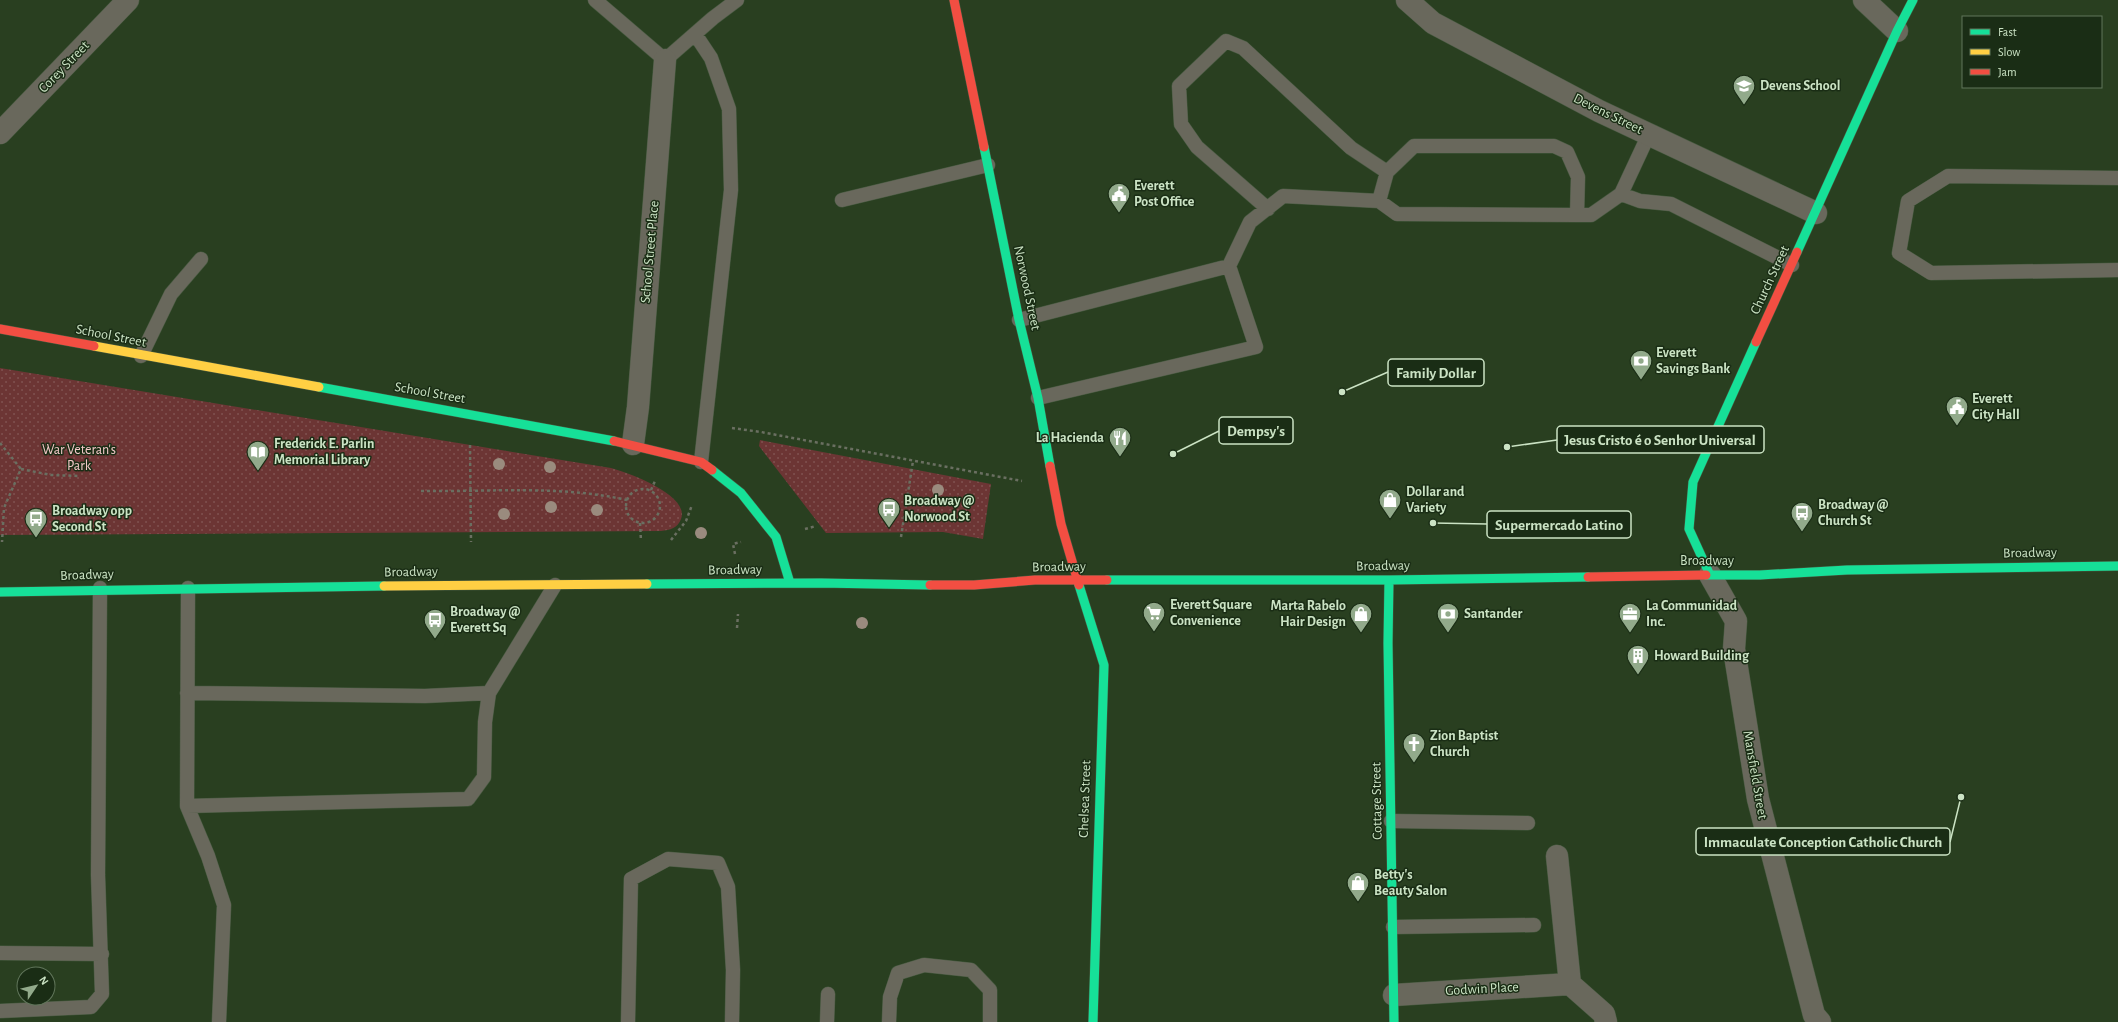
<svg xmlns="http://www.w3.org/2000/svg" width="2118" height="1022" font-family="'Alegreya Sans',sans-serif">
<defs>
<pattern id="park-dots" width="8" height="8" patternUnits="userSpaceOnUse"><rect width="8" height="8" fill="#6c3534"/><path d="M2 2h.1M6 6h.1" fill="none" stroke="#805250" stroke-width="1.8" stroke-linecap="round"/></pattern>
</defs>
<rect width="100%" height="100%" fill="#293f20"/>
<path fill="url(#park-dots)" d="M0,368L611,468C629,473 690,495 681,519C678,528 670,530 661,531L0,535Z
M760,440L991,484L983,539L943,532L826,533L759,446Z"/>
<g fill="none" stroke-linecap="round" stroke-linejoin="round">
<g stroke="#475a40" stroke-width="15">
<path id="lane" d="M595,0L665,60L713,18L737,0
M695,34L711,58L729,109L731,190L701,462
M2118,178L1948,176L1908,201L1899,253L1931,273L2118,270
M1621,194L1640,201L1671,204L1792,265
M842,200L988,165
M1268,209L1197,147L1181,124L1179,86L1226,41L1243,48L1351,148L1387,172
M1577,215L1578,177L1567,152L1554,146H1414L1387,172L1379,201L1397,214L1577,215H1591L1621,194L1649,134
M1019,320L1229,266
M141,356L171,294L201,259
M1038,398L1256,347L1229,266L1250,222L1283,196L1379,201
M188,588L187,806L208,856L224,905L219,1022
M187,693L425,696L489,693
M187,806L468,799L484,777L485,722L489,693L555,585
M1391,821L1528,823
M1393,927L1534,925
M0,953L102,954
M0,1011L91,1007L102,994L98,875L100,588
M628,1022L631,879L668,859L718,863L728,887L733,970L732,1022
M827,1022L828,994
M889,1022L890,997L898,973L924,965L971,970L990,990V1022"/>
</g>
<g stroke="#475a40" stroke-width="23">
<path id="street" d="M1407,0L1433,23L1599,111L1816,213
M1864,0L1897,31
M0,133L128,0
M633,444L638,407L665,60
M1710,575L1736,621L1734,649L1758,799L1814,1015L1820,1022
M1570,984L1604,1014L1606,1022
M1394,995L1570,984L1557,856"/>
</g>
<g stroke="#475a40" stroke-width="10">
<path id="fast" d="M984,147L1019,320L1038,398L1050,466
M1797,252L1897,31L1913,0
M319,387L614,441
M712,470L741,493L776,537L790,583
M1706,575H1760L1847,570L2118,566
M1710,575L1689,529L1693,482L1756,342
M1107,580H1389L1588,577
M1389,580L1388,643L1394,1022
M647,584L821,583L930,585
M1079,585L1104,665L1093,1022
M0,592L384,586"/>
</g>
<g stroke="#475a40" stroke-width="10">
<path id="slow" d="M94,346L319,387
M384,586L647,584"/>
</g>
<g stroke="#475a40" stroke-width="10">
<path id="jam" d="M954,0L984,147
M0,329L94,346
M1756,342L1797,252
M614,441L701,462L712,470
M1050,466L1061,524L1079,585
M1588,577L1706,575
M930,585H974L1035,580H1107"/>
</g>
<path stroke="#6a6f61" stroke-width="2.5" stroke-dasharray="3 3" stroke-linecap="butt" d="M732,428L761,432L1022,481
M0,443L21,469L4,508L2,542
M470,445L471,542
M21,469L51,475L79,476
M626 506a17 17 0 1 1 34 0a17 17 0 1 1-34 0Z
M651,490L655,481
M421,491C490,492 560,485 627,500
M640,523L641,541
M805,529L816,526
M901,537L913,461
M671,540L686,521L692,505
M735,554L733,544L741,542
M737,628L738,614"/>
<use href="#lane" stroke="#69685c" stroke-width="14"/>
<use href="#street" stroke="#69685c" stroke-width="22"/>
<use href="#fast" stroke="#16e098" stroke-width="9"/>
<use href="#slow" stroke="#ffcf43" stroke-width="9"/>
<use href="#jam" stroke="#f24e42" stroke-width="9"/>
</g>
<g fill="#9a8b7e">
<circle cx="499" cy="464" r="6"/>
<circle cx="550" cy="467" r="6"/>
<circle cx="938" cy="490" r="6"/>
<circle cx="551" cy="507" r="6"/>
<circle cx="597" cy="510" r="6"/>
<circle cx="504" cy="514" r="6"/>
<circle cx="701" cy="533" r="6"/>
<circle cx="862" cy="623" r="6"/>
</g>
<defs>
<g id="school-pin" transform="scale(1.15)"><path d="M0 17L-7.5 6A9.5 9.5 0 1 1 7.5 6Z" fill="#92aa8b" stroke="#1a2d15"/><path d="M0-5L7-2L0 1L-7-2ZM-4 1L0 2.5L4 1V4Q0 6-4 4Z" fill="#fff"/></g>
<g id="civic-pin" transform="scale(1.15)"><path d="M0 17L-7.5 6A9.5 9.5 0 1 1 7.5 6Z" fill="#92aa8b" stroke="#1a2d15"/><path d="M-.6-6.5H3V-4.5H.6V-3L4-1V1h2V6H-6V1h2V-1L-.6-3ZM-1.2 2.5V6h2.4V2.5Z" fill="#fff"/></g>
<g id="bank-pin" transform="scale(1.15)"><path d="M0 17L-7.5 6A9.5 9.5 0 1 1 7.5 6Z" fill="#92aa8b" stroke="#1a2d15"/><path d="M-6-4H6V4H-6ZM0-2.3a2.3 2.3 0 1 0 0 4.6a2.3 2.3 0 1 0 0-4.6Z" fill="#fff"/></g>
<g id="restaurant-pin" transform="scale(1.15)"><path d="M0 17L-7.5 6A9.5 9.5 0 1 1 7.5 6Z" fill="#92aa8b" stroke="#1a2d15"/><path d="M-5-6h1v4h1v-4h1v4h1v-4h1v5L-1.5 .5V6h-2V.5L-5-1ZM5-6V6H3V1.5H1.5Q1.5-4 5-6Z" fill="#fff"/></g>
<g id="library-pin" transform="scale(1.15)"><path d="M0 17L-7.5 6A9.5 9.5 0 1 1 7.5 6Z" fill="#92aa8b" stroke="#1a2d15"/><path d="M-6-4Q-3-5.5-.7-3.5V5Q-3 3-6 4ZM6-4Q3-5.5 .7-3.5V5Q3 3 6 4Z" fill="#fff"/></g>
<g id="shop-pin" transform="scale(1.15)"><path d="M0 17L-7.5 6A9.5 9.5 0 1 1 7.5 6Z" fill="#92aa8b" stroke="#1a2d15"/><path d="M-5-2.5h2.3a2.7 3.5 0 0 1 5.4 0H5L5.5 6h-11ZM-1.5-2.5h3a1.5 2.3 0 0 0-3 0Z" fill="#fff"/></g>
<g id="bus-pin" transform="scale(1.15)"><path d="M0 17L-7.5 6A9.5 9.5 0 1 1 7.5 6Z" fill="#92aa8b" stroke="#1a2d15"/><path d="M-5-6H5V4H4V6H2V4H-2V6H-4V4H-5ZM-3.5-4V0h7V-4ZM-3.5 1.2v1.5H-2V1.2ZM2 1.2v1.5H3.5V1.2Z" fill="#fff"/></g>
<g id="supermarket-pin" transform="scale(1.15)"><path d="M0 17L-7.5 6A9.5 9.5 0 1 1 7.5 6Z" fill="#92aa8b" stroke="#1a2d15"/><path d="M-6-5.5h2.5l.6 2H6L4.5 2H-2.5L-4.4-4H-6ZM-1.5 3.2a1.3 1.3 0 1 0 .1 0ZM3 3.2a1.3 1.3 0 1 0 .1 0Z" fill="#fff"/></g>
<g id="office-pin" transform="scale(1.15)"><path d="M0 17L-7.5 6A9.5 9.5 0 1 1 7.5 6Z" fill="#92aa8b" stroke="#1a2d15"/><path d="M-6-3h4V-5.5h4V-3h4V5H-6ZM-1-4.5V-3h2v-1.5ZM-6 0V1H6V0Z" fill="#fff"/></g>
<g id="building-pin" transform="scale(1.15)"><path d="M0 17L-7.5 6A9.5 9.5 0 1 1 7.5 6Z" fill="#92aa8b" stroke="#1a2d15"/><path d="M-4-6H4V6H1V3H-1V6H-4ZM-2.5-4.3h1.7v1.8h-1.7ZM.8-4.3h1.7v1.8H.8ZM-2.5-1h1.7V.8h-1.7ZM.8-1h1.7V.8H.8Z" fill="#fff"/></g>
<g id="church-pin" transform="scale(1.15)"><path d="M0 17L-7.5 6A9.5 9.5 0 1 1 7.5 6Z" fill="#92aa8b" stroke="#1a2d15"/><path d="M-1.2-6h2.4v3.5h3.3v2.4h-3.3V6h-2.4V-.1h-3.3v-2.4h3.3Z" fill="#fff"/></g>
</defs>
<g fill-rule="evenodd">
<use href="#school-pin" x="1744" y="86"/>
<use href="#civic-pin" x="1119" y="194"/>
<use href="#bank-pin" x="1641" y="361"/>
<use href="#civic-pin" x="1957" y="407"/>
<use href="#restaurant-pin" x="1120" y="438"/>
<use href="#library-pin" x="258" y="452"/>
<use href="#shop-pin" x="1390" y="500"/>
<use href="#bus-pin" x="889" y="509"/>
<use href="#bus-pin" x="1802" y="513"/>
<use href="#bus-pin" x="36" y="519"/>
<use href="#supermarket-pin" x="1154" y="613"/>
<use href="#shop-pin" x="1361" y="614"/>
<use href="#bank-pin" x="1448" y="614"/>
<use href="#office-pin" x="1630" y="614"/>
<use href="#bus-pin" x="435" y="620"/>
<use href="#building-pin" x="1638" y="656"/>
<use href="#church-pin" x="1414" y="744"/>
<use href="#shop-pin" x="1358" y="883"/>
</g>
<g text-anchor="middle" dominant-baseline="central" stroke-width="3" stroke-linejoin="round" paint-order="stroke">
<g font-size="14" fill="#cbe3c4" stroke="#1a2d15">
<text transform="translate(64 67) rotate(-46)">Corey Street</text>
<text transform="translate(1608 114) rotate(26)">Devens Street</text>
<text transform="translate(650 252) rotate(-85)">School Street Place</text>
<text transform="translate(1770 280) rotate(-65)">Church Street</text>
<text transform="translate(1027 288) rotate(78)">Norwood Street</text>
<text transform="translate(111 336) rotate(11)">School Street</text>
<text transform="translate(430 393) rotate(10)">School Street</text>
<text transform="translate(2030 553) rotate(-1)">Broadway</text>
<text x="1707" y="561">Broadway</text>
<text transform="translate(1383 566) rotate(-1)">Broadway</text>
<text transform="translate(1059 567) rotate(-1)">Broadway</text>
<text transform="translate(735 570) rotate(-1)">Broadway</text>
<text transform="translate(411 572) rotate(-1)">Broadway</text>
<text transform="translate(87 575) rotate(-2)">Broadway</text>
<text transform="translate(1755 775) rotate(80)">Mansfield Street</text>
<text transform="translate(1085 799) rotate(-88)">Chelsea Street</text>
<text transform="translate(1377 801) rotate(-91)">Cottage Street</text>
<text transform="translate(1482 989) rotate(-3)">Godwin Place</text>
</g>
<g font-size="14" font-weight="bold" fill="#cbe3c4" stroke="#1a2d15" text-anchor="start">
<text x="1760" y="86">Devens School</text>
<text x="1134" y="186">Everett<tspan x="1134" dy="16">Post Office</tspan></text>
<text x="1656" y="353">Everett<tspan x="1656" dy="16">Savings Bank</tspan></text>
<text x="1972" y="399">Everett<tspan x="1972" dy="16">City Hall</tspan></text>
<text x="1104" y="438" text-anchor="end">La Hacienda</text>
<text x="274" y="444">Frederick E. Parlin<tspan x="274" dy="16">Memorial Library</tspan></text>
<text x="1406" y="492">Dollar and<tspan x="1406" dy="16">Variety</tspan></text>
<text x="904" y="501">Broadway @<tspan x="904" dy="16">Norwood St</tspan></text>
<text x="1818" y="505">Broadway @<tspan x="1818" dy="16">Church St</tspan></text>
<text x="52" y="511">Broadway opp<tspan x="52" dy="16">Second St</tspan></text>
<text x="1170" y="605">Everett Square<tspan x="1170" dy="16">Convenience</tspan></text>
<text x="1346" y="606" text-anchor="end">Marta Rabelo<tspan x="1346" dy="16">Hair Design</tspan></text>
<text x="1646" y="606">La Communidad<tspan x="1646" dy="16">Inc.</tspan></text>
<text x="450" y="612">Broadway @<tspan x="450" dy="16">Everett Sq</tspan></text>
<text x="1464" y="614">Santander</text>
<text x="1654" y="656">Howard Building</text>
<text x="1430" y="736">Zion Baptist<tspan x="1430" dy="16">Church</tspan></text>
<text x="1374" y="875">Betty's<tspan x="1374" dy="16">Beauty Salon</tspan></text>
</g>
<g font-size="14" fill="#f6caca" stroke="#1a2d15">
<text x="79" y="450">War Veteran's<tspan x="79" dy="16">Park</tspan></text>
</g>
</g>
<path fill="none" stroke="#cbe3c4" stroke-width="1.5" d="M1342 392L1388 372M1173 454L1219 431M1507 447L1557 440M1433 523L1487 524M1961 797L1950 842"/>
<g fill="#cbe3c4" stroke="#1a2d15" stroke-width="1.5">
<circle cx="1342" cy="392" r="4"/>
<circle cx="1173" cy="454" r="4"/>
<circle cx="1507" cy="447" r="4"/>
<circle cx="1433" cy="523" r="4"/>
<circle cx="1961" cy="797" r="4"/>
</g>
<g fill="#1a2d15" stroke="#cbe3c4" stroke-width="1.5">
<rect x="1388" y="359" width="96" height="27" rx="4"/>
<rect x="1219" y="417" width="74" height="27" rx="4"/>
<rect x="1557" y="426" width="207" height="27" rx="4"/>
<rect x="1487" y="511" width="144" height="27" rx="4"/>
<rect x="1696" y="828" width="254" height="27" rx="4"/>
</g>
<g font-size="15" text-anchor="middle" font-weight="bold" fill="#cbe3c4">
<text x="1436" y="378">Family Dollar</text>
<text x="1256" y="436">Dempsy's</text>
<text x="1660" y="445">Jesus Cristo é o Senhor Universal</text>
<text x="1559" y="530">Supermercado Latino</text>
<text x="1823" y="847">Immaculate Conception Catholic Church</text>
</g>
<rect x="1962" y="16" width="140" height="72" fill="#1a2d15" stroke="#61765b"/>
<rect x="1970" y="29" width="20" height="6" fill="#16e098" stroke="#61765b"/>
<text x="1998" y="36" font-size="12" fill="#cbe3c4">Fast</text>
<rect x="1970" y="49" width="20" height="6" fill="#ffcf43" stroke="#61765b"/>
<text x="1998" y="56" font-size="12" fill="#cbe3c4">Slow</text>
<rect x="1970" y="69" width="20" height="6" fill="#f24e42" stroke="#61765b"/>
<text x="1998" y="76" font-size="12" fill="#cbe3c4">Jam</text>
<g transform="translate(36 986) rotate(55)"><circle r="19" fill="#1a2d15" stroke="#61765b"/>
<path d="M0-3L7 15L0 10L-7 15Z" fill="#92aa8b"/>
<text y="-6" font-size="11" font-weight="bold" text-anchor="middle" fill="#cbe3c4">N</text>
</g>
</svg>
